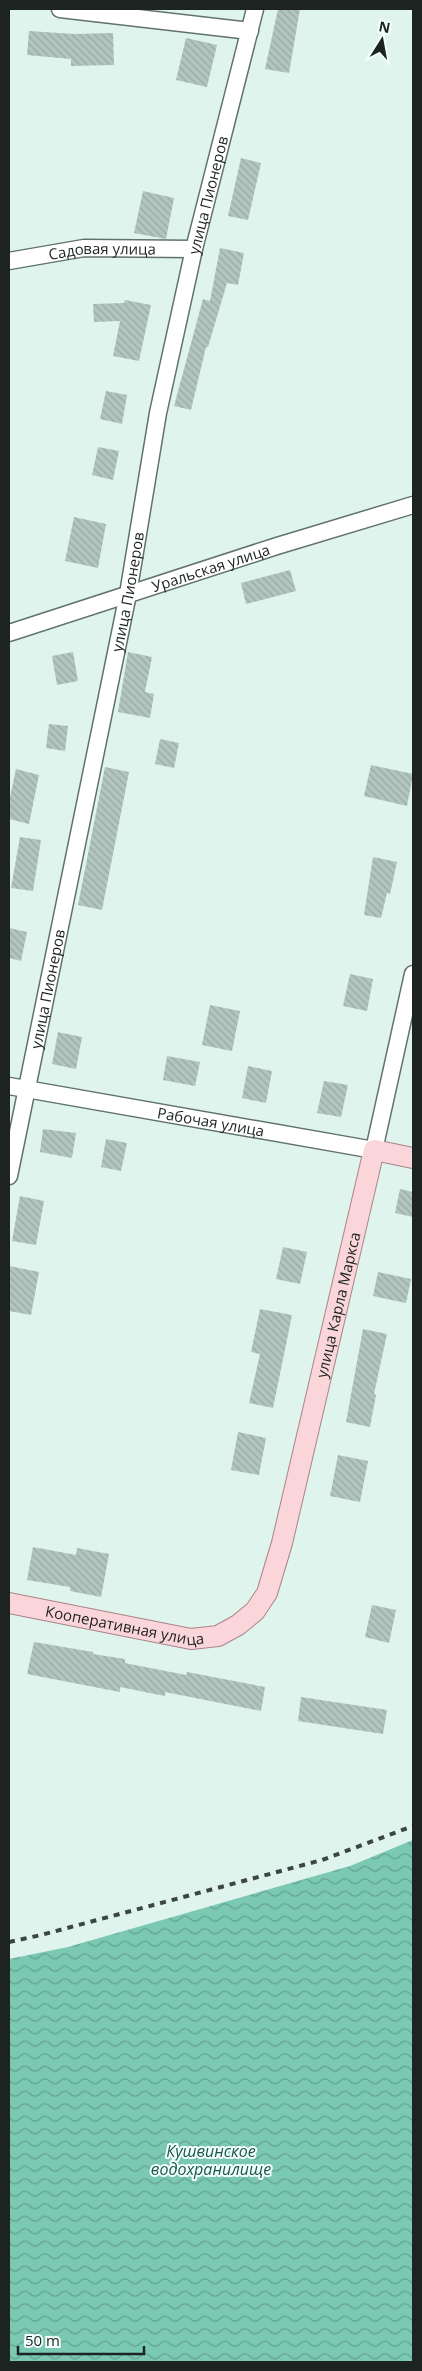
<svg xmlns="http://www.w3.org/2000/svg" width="422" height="2371" font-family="'Open Sans',sans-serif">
<defs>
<pattern id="water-waves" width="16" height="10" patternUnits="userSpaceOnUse" patternTransform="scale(1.25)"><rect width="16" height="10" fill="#7bc8b3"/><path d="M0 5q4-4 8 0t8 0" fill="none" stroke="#64a291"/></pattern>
<pattern id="building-back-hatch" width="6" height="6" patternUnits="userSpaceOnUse" patternTransform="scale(1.25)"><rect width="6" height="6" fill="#b2c5bf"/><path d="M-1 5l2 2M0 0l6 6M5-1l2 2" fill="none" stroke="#98a9a4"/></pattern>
</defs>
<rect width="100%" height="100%" fill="#e0f4ee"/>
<path fill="url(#water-waves)" d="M413,1840V2362H9V1959L68,1947L350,1866Z"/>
<path fill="url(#building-back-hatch)" d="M278,9H300L289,73L265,69Z
M29,31L74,34L113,33L114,65L71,66V59L27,55Z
M186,38L217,45L207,87L176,80Z
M241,158L261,163L248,220L228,216Z
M143,191L174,198L166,239L134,233Z
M220,248L244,253L238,285L227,283L208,347H206L191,410L174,406L203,299L210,301Z
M125,300L151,305L139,361L113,356L120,321L94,322L93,304L124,303Z
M106,391L127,395L122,424L100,419Z
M98,447L119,451L113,480L92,475Z
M74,517L106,524L98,568L65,561Z
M290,570L296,591L246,604L241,583Z
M73,652L78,681L57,685L52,656Z
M128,652L152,657L145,692L154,694L150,718L118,712Z
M49,724L68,726L65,751L46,748Z
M160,739L179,743L174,768L155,764Z
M371,765L413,774L407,806L364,796Z
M105,767L129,772L102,910L78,905Z
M16,769L39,775L29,824L9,819V802Z
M20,837L41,840L33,891L11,888Z
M373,857L397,862L390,894L387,893L381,918L364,915Z
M9,928L27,932L21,961L9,958Z
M350,974L373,979L367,1011L343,1006Z
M210,1005L240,1011L232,1051L202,1045Z
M58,1032L82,1037L76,1069L52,1064Z
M167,1056L200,1062L195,1086L163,1080Z
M248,1066L272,1071L266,1103L242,1098Z
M324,1081L348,1085L341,1117L317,1113Z
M43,1129L76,1133L72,1158L40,1152Z
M106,1139L127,1143L121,1171L101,1167Z
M400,1189L413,1192V1217L395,1213Z
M20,1196L44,1201L36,1245L12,1241Z
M283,1247L307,1252L300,1284L276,1279Z
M9,1266L39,1272L31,1315L9,1311Z
M378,1272L411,1279L406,1303L373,1296Z
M260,1309L292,1315L273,1408L249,1403L260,1354L251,1352Z
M363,1329L387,1334L374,1394L376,1395L370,1427L346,1422Z
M238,1432L266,1438L259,1475L231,1470Z
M338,1455L368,1461L360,1502L330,1496Z
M33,1547L76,1555L77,1548L109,1554L101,1597L70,1591V1587L27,1580Z
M372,1605L396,1610L389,1643L365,1637Z
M34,1642L93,1652V1654L125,1659V1663L186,1675L187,1672L265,1687L261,1711L165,1692V1696L120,1687V1692L27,1674Z
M301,1697L387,1710L383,1734L298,1721Z"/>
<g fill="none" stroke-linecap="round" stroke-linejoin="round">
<g stroke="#61726d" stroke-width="19">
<g id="minor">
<path d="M60,9L250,31"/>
<path id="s1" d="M9,261L84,248L194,249"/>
<path id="s2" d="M9,633L277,546L413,505"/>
<path id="s3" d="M9,1086L374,1150L413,974"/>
<path id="s4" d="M9,1176L128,594L158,413L194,249L255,9"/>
</g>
</g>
<g stroke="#aa8488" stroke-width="22">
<g id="major">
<path id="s5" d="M9,1603L191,1639L218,1636L238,1625L255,1611L267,1593L282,1543L374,1150L413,1158"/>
</g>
</g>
<use href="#minor" stroke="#fff" stroke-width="16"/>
<use href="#major" stroke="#fad5d9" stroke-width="20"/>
<path stroke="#3c4543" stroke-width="4" stroke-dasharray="6 6" stroke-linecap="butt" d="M9,1942L41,1935L322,1860L413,1826"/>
</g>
<g text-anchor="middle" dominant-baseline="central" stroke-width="4" stroke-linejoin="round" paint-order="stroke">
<g font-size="15" fill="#1c2321" stroke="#f3fffb">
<text stroke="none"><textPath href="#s4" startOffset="1001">улица Пионеров</textPath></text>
<text stroke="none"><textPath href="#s1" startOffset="94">Садовая улица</textPath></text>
<text stroke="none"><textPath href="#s2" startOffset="212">Уральская улица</textPath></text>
<text stroke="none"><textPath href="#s4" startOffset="596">улица Пионеров</textPath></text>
<text stroke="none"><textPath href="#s4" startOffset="191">улица Пионеров</textPath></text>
<text stroke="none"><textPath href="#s3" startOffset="205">Рабочая улица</textPath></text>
<text stroke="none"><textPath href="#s5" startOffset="576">улица Карла Маркса</textPath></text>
<text stroke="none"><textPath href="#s5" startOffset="118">Кооперативная улица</textPath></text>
</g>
<g font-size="16" font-style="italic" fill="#18574a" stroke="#f3fffb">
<text x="211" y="2151">Кушвинское<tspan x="211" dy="18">водохранилище</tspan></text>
</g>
</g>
<rect width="422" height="2371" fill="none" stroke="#1c2321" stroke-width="20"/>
<g transform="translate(382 40) rotate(11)" stroke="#f3fffb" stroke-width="4" paint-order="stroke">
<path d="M0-4L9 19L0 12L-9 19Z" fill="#1c2321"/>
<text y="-8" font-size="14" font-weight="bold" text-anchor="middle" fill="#1c2321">N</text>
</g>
<path d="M18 2346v8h126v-8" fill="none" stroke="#1c2321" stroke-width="2.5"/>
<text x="25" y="2346" font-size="15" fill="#1c2321" stroke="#f3fffb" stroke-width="4" paint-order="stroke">50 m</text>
</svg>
